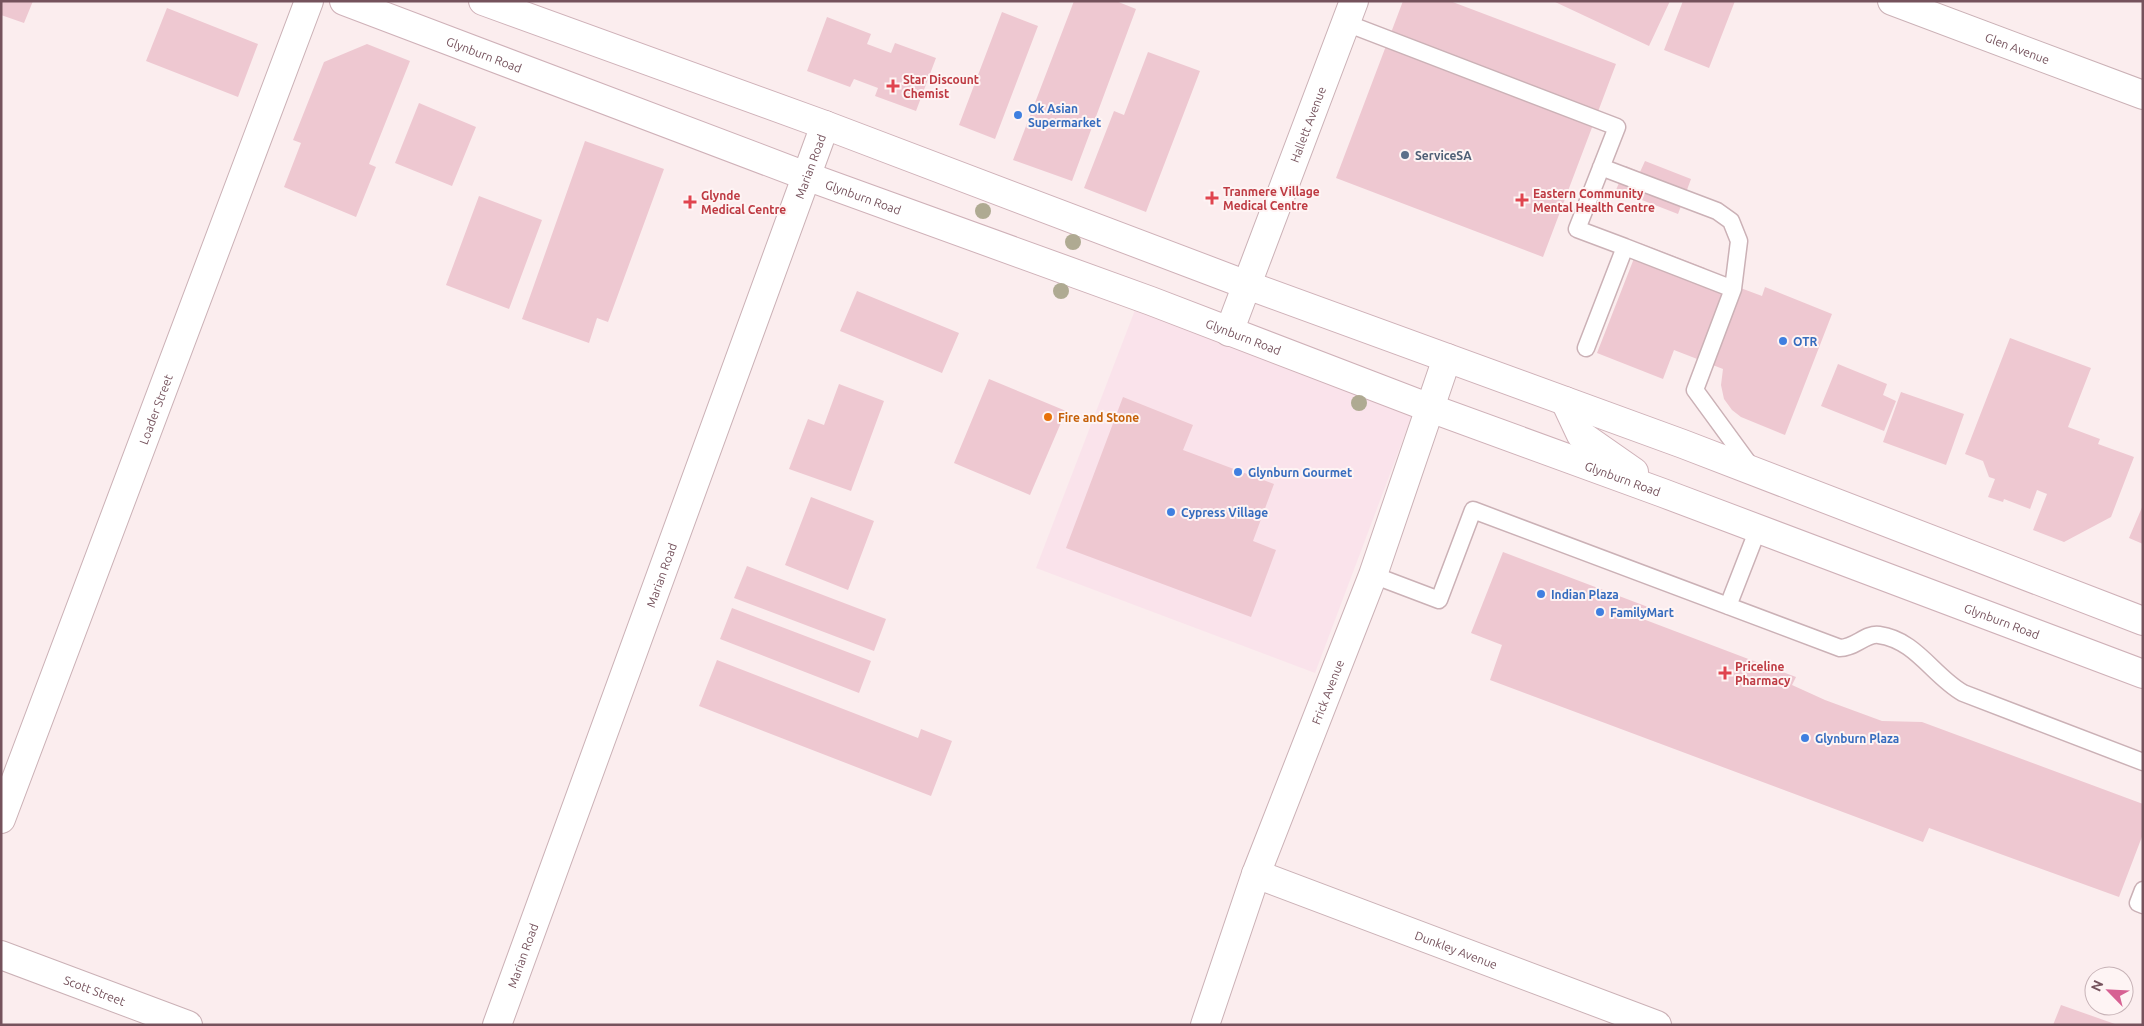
<svg xmlns="http://www.w3.org/2000/svg" width="2144" height="1026" font-family="Ubuntu,sans-serif">
<rect width="100%" height="100%" fill="#fbedee"/>
<path fill="#fae3eb" d="M1135,310L1413,413L1315,673L1036,568Z"/>
<path fill="#eec8d1" d="M1,1H33L24,23L1,15Z
M1074,1H1116L1136,9L1072,181L1013,160Z
M1403,1H1450L1616,64L1543,257L1336,178Z
M1553,1H1670L1649,46Z
M1683,1H1735L1709,68L1664,50Z
M167,8L258,44L238,97L146,61Z
M1002,12L1038,26L995,139L959,125Z
M827,17L871,34L867,44L891,53L895,43L936,58L916,111L875,96L878,88L854,79L850,87L807,71Z
M367,44L410,61L369,164L376,167L356,217L284,187L301,143L293,140L324,62Z
M1148,52L1200,71L1146,212L1084,188L1114,111L1124,115Z
M419,103L476,127L452,186L395,163Z
M585,141L664,169L608,322L597,318L589,343L522,319Z
M1645,161L1691,179L1678,214L1616,190L1626,166L1640,172Z
M479,196L542,220L509,309L446,285Z
M1640,243L1705,268L1703,274L1762,296L1765,287L1832,314L1785,435L1741,417L1732,410L1724,399L1721,385L1723,369L1674,350L1663,379L1597,353Z
M857,291L959,333L942,373L840,331Z
M2010,338L2091,368L2068,427L2100,439L2098,444L2134,457L2111,517L2064,542L2033,530L2047,494L2037,490L2030,509L2004,499L2003,502L1988,497L1995,479L1989,477L1983,461L1965,454Z
M1838,364L1887,384L1883,395L1896,401L1884,431L1821,406Z
M989,379L1066,411L1030,495L954,463Z
M839,384L884,401L851,491L789,469L808,419L824,425Z
M1901,392L1964,414L1946,465L1883,442Z
M1123,397L1193,425L1183,450L1274,484L1253,541L1276,550L1251,617L1066,548Z
M811,497L874,521L848,590L785,565Z
M2143,505V544L2129,538Z
M1503,552L1648,607L1643,619L1796,677L1792,685L1825,700L1882,721L1922,722L2143,804V834L2119,897L1929,828L1923,842L1490,680L1502,645L1471,633Z
M747,566L886,619L874,651L734,598Z
M732,608L871,661L859,693L720,639Z
M717,660L918,738L921,729L952,741L931,796L699,706Z
M2061,1005L2115,1024V1025H2053Z"/>
<g fill="none" stroke-linecap="round" stroke-linejoin="round">
<g stroke="#cbb1b6" stroke-width="19">
<path id="service" d="M1346,23L1617,127L1577,229L1625,247
M1601,167L1717,211L1731,221L1739,241L1733,289
M1586,348L1625,247L1733,289L1695,390L1752,468
M1373,575L1439,600L1473,510L1840,648C1855,648 1866,633 1879,635C1916,640 1933,676 1963,693L2143,762
M1728,606L1758,529
M2143,890L2138,903L2143,905"/>
</g>
<g stroke="#cbb1b6" stroke-width="30">
<g id="minor">
<path id="s1" d="M1892,1L2143,95"/>
<path id="s2" d="M1229,332L1354,1"/>
<path id="s3" d="M1,819L309,1"/>
<path id="s4" d="M1256,874L1657,1025"/>
<path id="s5" d="M1,955L188,1025"/>
<path id="s6" d="M1205,1025L1256,874L1373,575L1447,358"/>
</g>
</g>
<g stroke="#cbb1b6" stroke-width="30">
<g id="tertiary">
<path id="s7" d="M497,1025L825,125"/>
</g>
</g>
<g stroke="#cfb1b8" stroke-width="30">
<g id="secondary">
<path id="s8" d="M344,1L806,176L1151,301L1430,408L1663,493L2143,674"/>
<path d="M483,1L825,125L1247,285L1683,444L2143,621"/>
<path d="M1565,401L1581,435L1634,472"/>
</g>
</g>
<use href="#service" stroke="#fff" stroke-width="16"/>
<use href="#minor" stroke="#fff" stroke-width="28"/>
<use href="#tertiary" stroke="#fff" stroke-width="28"/>
<use href="#secondary" stroke="#fff" stroke-width="28"/>
</g>
<g fill="#afaa92">
<circle cx="983" cy="211" r="8"/>
<circle cx="1073" cy="242" r="8"/>
<circle cx="1061" cy="291" r="8"/>
<circle cx="1359" cy="403" r="8"/>
</g>
<g fill="#e0444e" stroke="#fef4f4" stroke-width="2">
<path d="M890.5 78.5h5v5h5v5h-5v5h-5v-5h-5v-5h5z"/>
<path d="M1209.5 190.5h5v5h5v5h-5v5h-5v-5h-5v-5h5z"/>
<path d="M1519.5 192.5h5v5h5v5h-5v5h-5v-5h-5v-5h5z"/>
<path d="M687.5 194.5h5v5h5v5h-5v5h-5v-5h-5v-5h5z"/>
<path d="M1722.5 665.5h5v5h5v5h-5v5h-5v-5h-5v-5h5z"/>
</g>
<g fill="#3f7fe0" stroke="#fef4f4" stroke-width="2">
<circle cx="1018" cy="115" r="5"/>
<circle cx="1783" cy="341" r="5"/>
<circle cx="1238" cy="472" r="5"/>
<circle cx="1171" cy="512" r="5"/>
<circle cx="1541" cy="594" r="5"/>
<circle cx="1600" cy="612" r="5"/>
<circle cx="1805" cy="738" r="5"/>
</g>
<circle fill="#5c6f8a" stroke="#fef4f4" stroke-width="2" cx="1405" cy="155" r="5"/>
<circle fill="#e8710a" stroke="#fef4f4" stroke-width="2" cx="1048" cy="417" r="5"/>
<g text-anchor="middle" dominant-baseline="central" stroke-width="4" stroke-linejoin="round" paint-order="stroke">
<g font-size="12" fill="#75525c" stroke="#fef4f4">
<text stroke="none"><textPath href="#s1" startOffset="134">Glen Avenue</textPath></text>
<text stroke="none"><textPath href="#s8" startOffset="150">Glynburn Road</textPath></text>
<text stroke="none"><textPath href="#s2" startOffset="222">Hallett Avenue</textPath></text>
<text stroke="none"><textPath href="#s7" startOffset="914">Marian Road</textPath></text>
<text stroke="none"><textPath href="#s8" startOffset="555">Glynburn Road</textPath></text>
<text stroke="none"><textPath href="#s8" startOffset="960">Glynburn Road</textPath></text>
<text stroke="none"><textPath href="#s3" startOffset="438">Loader Street</textPath></text>
<text stroke="none"><textPath href="#s8" startOffset="1365">Glynburn Road</textPath></text>
<text stroke="none"><textPath href="#s7" startOffset="479">Marian Road</textPath></text>
<text stroke="none"><textPath href="#s8" startOffset="1770">Glynburn Road</textPath></text>
<text stroke="none"><textPath href="#s6" startOffset="355">Frick Avenue</textPath></text>
<text stroke="none"><textPath href="#s4" startOffset="214">Dunkley Avenue</textPath></text>
<text stroke="none"><textPath href="#s7" startOffset="74">Marian Road</textPath></text>
<text stroke="none"><textPath href="#s5" startOffset="100">Scott Street</textPath></text>
</g>
<g font-size="12" font-weight="bold" fill="#be3a42" stroke="#fef4f4" text-anchor="start">
<text x="903" y="79">Star Discount<tspan x="903" dy="14">Chemist</tspan></text>
<text x="1223" y="191">Tranmere Village<tspan x="1223" dy="14">Medical Centre</tspan></text>
<text x="1533" y="193">Eastern Community<tspan x="1533" dy="14">Mental Health Centre</tspan></text>
<text x="701" y="195">Glynde<tspan x="701" dy="14">Medical Centre</tspan></text>
<text x="1735" y="666">Priceline<tspan x="1735" dy="14">Pharmacy</tspan></text>
</g>
<g font-size="12" font-weight="bold" fill="#366cbe" stroke="#fef4f4" text-anchor="start">
<text x="1028" y="108">Ok Asian<tspan x="1028" dy="14">Supermarket</tspan></text>
<text x="1793" y="341">OTR</text>
<text x="1248" y="472">Glynburn Gourmet</text>
<text x="1181" y="512">Cypress Village</text>
<text x="1551" y="594">Indian Plaza</text>
<text x="1610" y="612">FamilyMart</text>
<text x="1815" y="738">Glynburn Plaza</text>
</g>
<g font-size="12" font-weight="bold" fill="#4e5e75" stroke="#fef4f4" text-anchor="start">
<text x="1415" y="155">ServiceSA</text>
</g>
<g font-size="12" font-weight="bold" fill="#c56008" stroke="#fef4f4" text-anchor="start">
<text x="1058" y="417">Fire and Stone</text>
</g>
</g>
<rect width="2144" height="1026" fill="none" stroke="#75525c" stroke-width="5"/>
<g transform="translate(2109 991) rotate(294)"><circle r="24" fill="#fef4f4" stroke="#c7b3b7"/>
<path d="M0-4L9 19L0 12L-9 19Z" fill="#d76193"/>
<text y="-8" font-size="14" font-weight="bold" text-anchor="middle" fill="#75525c">N</text>
</g>
</svg>
